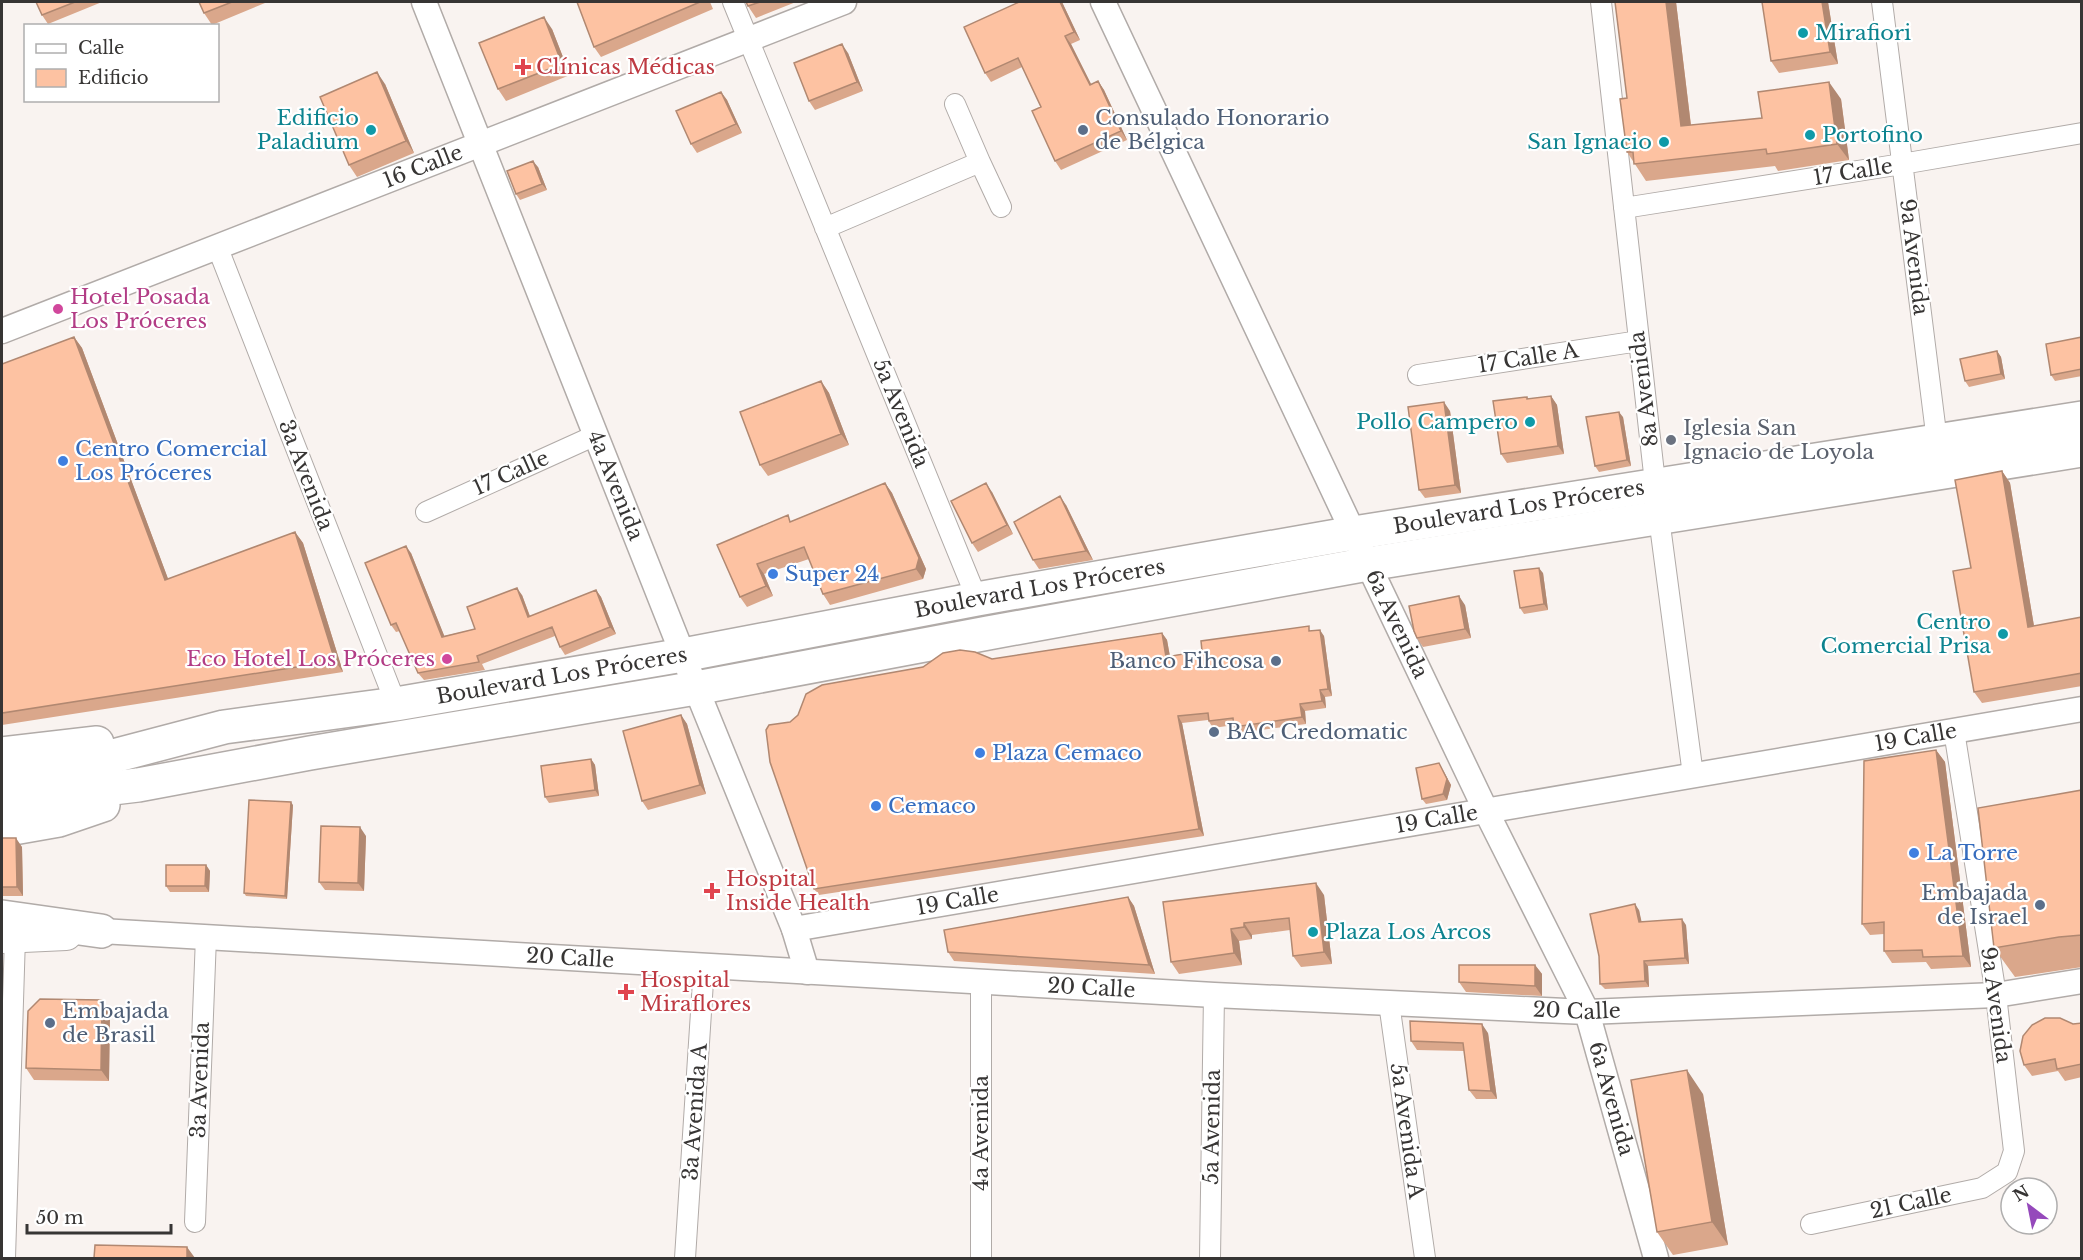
<svg xmlns="http://www.w3.org/2000/svg" width="2083" height="1260" font-family="'Libre Baskerville',serif">
<rect width="100%" height="100%" fill="#f9f3f0"/>
<g fill="none" stroke-linecap="round" stroke-linejoin="round">
<g stroke="#b1aba8" stroke-width="22">
<path id="minor" d="M733,2L977,599
M1601,2L1659,518L1693,775
M1882,2L1937,441
M980,162L1001,207
M1624,208L1902,164L2082,133
M825,228L980,162L955,104
M217,246L396,704
M1418,375L1639,341
M426,512L596,435
M1389,1003L1425,1258
M195,1222L206,937
M1811,1224L1982,1188L2007,1172L2014,1151L1996,995L1954,731
M5,1258L15,937
M685,1258L704,966
M981,1258V982
M1210,1258L1214,995"/>
</g>
<g stroke="#b1aba8" stroke-width="27">
<g id="tertiary">
<path id="s1" d="M424,2L696,688L794,929L807,972"/>
<path id="s2" d="M1103,2L1368,564L1486,811L1587,1012L1656,1258"/>
<path id="s3" d="M2,331L844,2"/>
<path id="s4" d="M794,929L2082,709"/>
<path id="s5" d="M101,931L1214,995L1587,1012L1996,995L2082,981"/>
</g>
</g>
<g stroke="#b1aba8" stroke-width="34">
<path id="primary" d="M2,937L66,934"/>
</g>
<g stroke="#b1aba8" stroke-width="36">
<g id="trunk">
<path d="M2,754L97,743"/>
<path id="s6" d="M2,780L68,768L224,727L396,704L683,655L977,599L1354,533L2082,418"/>
<path d="M2,807L79,792L138,785L310,753L696,688L988,633L1368,564L2082,450"/>
<path d="M2,830L59,820L103,805"/>
<path d="M2,917L101,931"/>
</g>
</g>
<use href="#minor" stroke="#fff" stroke-width="20"/>
<use href="#tertiary" stroke="#fff" stroke-width="24"/>
<use href="#primary" stroke="#fff" stroke-width="32"/>
<use href="#trunk" stroke="#fff" stroke-width="33"/>
</g>
<path fill="#daa78b" d="M36,2H102L48,24L42,15Z
M199,2H264L265,3L212,25L204,13Z
M577,2H710L713,9L601,57L594,47Z
M746,2H796L756,18L748,6Z
M1019,2H1062L1080,40L1071,44L1091,84L1098,81L1104,90L1127,140L1061,170L1055,161L1041,107L1022,67L991,82L985,73Z
M1615,2H1676L1691,125L1762,118L1841,99L1849,160L1778,171L1775,166L1646,181L1627,152V98Z
M1828,2L1838,64L1779,73L1771,61Z
M552,29L570,75L506,101L498,89Z
M848,53L863,91L815,110L809,101Z
M385,84L414,153L357,177L349,165Z
M721,92L727,100L742,133L697,153L691,144Z
M538,167L547,190L520,200L516,194Z
M74,337L82,348L168,579L295,532L303,543L343,672L2,725V364Z
M2082,337V376L2055,381L2051,375Z
M1997,351L2001,357L2005,379L1969,387L1965,381Z
M821,381L829,393L849,445L768,476L760,465Z
M1551,396L1557,405L1564,454L1507,463L1501,454L1527,397L1529,399Z
M1450,411L1461,493L1425,498L1419,490Z
M1623,417L1631,466L1599,472L1595,466Z
M2002,471L2010,483L2034,626L2082,617V686L1982,703L1974,692L1971,568Z
M885,483L892,493L926,569L923,579L830,605L823,594L809,559L764,574L773,596L747,607L740,597L717,545L792,521Z
M992,492L1013,534L978,552L972,543Z
M1066,505L1093,560L1039,569L1033,560Z
M411,553L444,636L475,629L522,595L530,616L596,590L601,597L616,634L565,655L560,647L555,636L482,664L485,670L424,680L418,673L400,631L396,632L391,625Z
M1543,573L1548,610L1524,614L1520,608Z
M1465,605L1471,638L1423,647L1417,638Z
M1312,631L1324,636L1332,696L1325,697L1326,708L1305,711L1306,724L1238,733L1234,725L1213,728L1208,720L1182,723L1204,836L819,895L814,889L790,722L992,659L1162,633L1167,640L1170,656Z
M681,715L687,724L706,794L648,810L642,801Z
M1936,750L1945,762L1971,967L1931,969L1926,962L1892,963L1884,951V934L1870,935L1862,924Z
M591,759L595,765L599,796L549,803L545,797Z
M1439,763L1451,785L1447,800L1426,804L1422,799Z
M2082,790V967L2015,977L1994,948Z
M293,805L287,899L246,896L244,893Z
M366,836L364,891L325,890L319,882Z
M2,838L22,847L23,896H2Z
M206,865L210,871L209,892H170L166,886Z
M1324,895L1332,964L1301,967L1293,956L1290,930L1252,935V939L1239,941L1242,965L1179,974L1171,962L1163,902Z
M1128,897L1134,906L1155,974L954,961L948,952Z
M1639,910L1641,922L1686,925L1689,964L1648,966L1649,987L1605,989L1600,984Z
M1535,965L1542,974V996L1466,992L1459,982Z
M102,1000L110,1012L109,1081L34,1080L26,1068Z
M2082,1023V1077L2065,1081L2058,1071L2032,1076L2024,1065L2073,1024Z
M1488,1033L1497,1099H1476L1469,1090L1464,1051L1417,1050L1411,1041Z
M1703,1094L1728,1245L1673,1255L1657,1232Z"/>
<path fill="#b18871" d="M1060,2H1062L1080,40L1074,32Z
M1666,2H1676L1693,143L1681,126Z
M1822,2H1828L1838,64L1830,52Z
M544,17L552,29L570,75L562,64Z
M1065,36L1071,44L1096,94L1090,85Z
M842,44L848,53L863,91L857,82Z
M377,72L385,84L414,153L406,141Z
M1098,81L1104,90L1127,140L1121,131Z
M1829,82L1841,99L1849,160L1837,144Z
M721,92L727,100L742,133L736,124Z
M533,161L538,167L547,190L542,184Z
M74,337L82,348L173,592L165,580Z
M1997,351L2001,357L2005,379L2001,374Z
M821,381L829,393L849,445L841,434Z
M1551,396L1557,405L1564,454L1558,446Z
M1444,402L1450,411L1461,493L1455,485Z
M1619,412L1623,417L1631,466L1627,460Z
M2002,471L2010,483L2036,638L2028,627Z
M885,483L892,493L926,569L923,579L916,569Z
M986,483L992,492L1013,534L1007,525Z
M1060,496L1066,505L1093,560L1086,551Z
M295,532L303,543L343,672L335,661Z
M406,546L411,553L448,645L442,637Z
M757,564L764,574L773,596L766,586Z
M1539,568L1543,573L1548,610L1544,604Z
M517,588L522,595L533,625L528,617Z
M596,590L601,597L616,634L610,627Z
M1459,596L1465,605L1471,638L1465,629Z
M1320,630L1324,636L1332,696L1328,689Z
M1162,633L1167,640L1171,663L1166,657Z
M1320,690L1325,697L1326,708L1322,701Z
M1300,704L1305,711L1306,724L1302,717Z
M681,715L687,724L706,794L700,785Z
M1178,716L1182,723L1204,836L1199,829Z
M1936,750L1945,762L1971,967L1963,956Z
M591,759L595,765L599,796L595,790Z
M1439,763L1451,785L1447,800L1443,794Z
M291,802L293,805L287,899L285,896Z
M360,827L366,836L364,891L358,883Z
M16,838L22,847L23,896L17,887Z
M206,865L210,871L209,892L205,886Z
M1316,883L1324,895L1332,964L1324,952Z
M1128,897L1134,906L1155,974L1149,965Z
M1635,904L1639,910L1643,928L1639,922Z
M1682,919L1686,925L1689,964L1685,958Z
M1244,923L1252,935V939L1244,927Z
M1231,929L1239,941L1242,965L1234,953Z
M1644,961L1648,966L1649,987L1645,981Z
M1535,965L1542,974V996L1535,986Z
M102,1000L110,1012L109,1081L101,1070Z
M1482,1024L1488,1033L1497,1099L1491,1091Z
M1687,1070L1703,1094L1728,1245L1712,1222Z
M187,1247L195,1258H187Z"/>
<path fill="#fdc2a2" stroke="#b18871" stroke-width="1.5" d="M36,2H75L42,15Z
M199,2H232L204,13Z
M577,2H700L594,47Z
M746,2H760L748,6Z
M1019,2H1060L1074,32L1065,36L1090,85L1098,81L1121,131L1055,161L1032,111L1041,107L1018,58L985,73L964,27Z
M1615,2H1666L1681,126L1762,118L1758,92L1829,82L1837,144L1767,154L1766,149L1634,164L1633,152H1627L1620,99L1627,98Z
M1762,2H1822L1830,52L1771,61Z
M544,17L562,64L498,89L479,43Z
M842,44L857,82L809,101L794,63Z
M377,72L406,141L349,165L320,97Z
M721,92L736,124L691,144L676,111Z
M533,161L542,184L516,194L507,171Z
M74,337L165,580L295,532L335,661L2,713V364Z
M2082,337V369L2051,375L2046,344Z
M1997,351L2001,374L1965,381L1960,359Z
M821,381L841,434L760,465L740,412Z
M1551,396L1558,446L1501,454L1493,401L1527,397V399Z
M1444,402L1455,485L1419,490L1408,407Z
M1619,412L1627,460L1595,466L1586,417Z
M2002,471L2028,627L2082,617V673L1974,692L1953,571L1971,568L1955,480Z
M885,483L919,558L916,569L823,594L804,547L757,564L766,586L740,597L717,545L788,515L790,522Z
M986,483L1007,525L972,543L951,501Z
M1060,496L1086,551L1033,560L1014,522Z
M406,546L442,637L475,629L467,607L517,588L528,617L596,590L610,627L560,647L552,627L477,656L479,662L418,673L396,623L391,625L365,563Z
M1539,568L1544,604L1520,608L1514,571Z
M1459,596L1465,629L1417,638L1414,631L1409,606Z
M1309,626V631L1320,630L1328,689L1320,690L1322,701L1300,704L1302,717L1234,727L1233,718L1209,721L1208,713L1178,716L1199,829L814,889L770,762L766,730L769,725L790,722L798,715L806,694L822,685L923,667L943,653L960,650L975,652L992,659L1162,633L1166,657L1202,651L1201,641Z
M681,715L700,785L642,801L623,731Z
M1936,750L1963,956L1923,957L1922,950L1884,951V922L1862,924L1864,761Z
M591,759L595,790L545,797L541,766Z
M1439,763L1447,779L1443,794L1422,799L1416,768Z
M2082,790V935L2059,937L1994,948L1978,808Z
M249,800L291,802L285,896L244,893Z
M321,826L360,827L358,883L319,882Z
M2,838H16L17,887H2Z
M166,865H206L205,886H166Z
M1316,883L1324,952L1293,956L1289,918L1244,923V927L1231,929L1234,953L1171,962L1163,902Z
M1128,897L1149,965L948,952L944,930Z
M1635,904L1639,922L1682,919L1685,958L1644,961L1645,981L1600,984L1599,956L1590,914Z
M1459,965H1535V986L1459,982Z
M40,999L102,1000L101,1070L26,1068L28,1011Z
M2045,1018H2060L2073,1024L2082,1023V1064L2057,1069L2055,1059L2024,1065L2020,1051L2023,1036L2032,1025Z
M1410,1021L1482,1024L1491,1091L1469,1090L1463,1043L1411,1041Z
M1687,1070L1712,1222L1657,1232L1631,1080Z
M95,1245L187,1247V1258H94Z"/>
<g fill="#0f9aa8" stroke="#fff" stroke-width="2">
<circle cx="1803" cy="33" r="6"/>
<circle cx="371" cy="130" r="6"/>
<circle cx="1810" cy="135" r="6"/>
<circle cx="1664" cy="142" r="6"/>
<circle cx="1530" cy="422" r="6"/>
<circle cx="2003" cy="634" r="6"/>
<circle cx="1313" cy="932" r="6"/>
</g>
<g fill="#e0444e" stroke="#fff" stroke-width="2">
<path d="M520 58h6v6h6v6h-6v6h-6v-6h-6v-6h6z"/>
<path d="M709 882h6v6h6v6h-6v6h-6v-6h-6v-6h6z"/>
<path d="M623 983h6v6h6v6h-6v6h-6v-6h-6v-6h6z"/>
</g>
<g fill="#5c6f8a" stroke="#fff" stroke-width="2">
<circle cx="1083" cy="130" r="6"/>
<circle cx="1276" cy="661" r="6"/>
<circle cx="1214" cy="732" r="6"/>
<circle cx="2040" cy="905" r="6"/>
<circle cx="50" cy="1023" r="6"/>
</g>
<g fill="#d1479c" stroke="#fff" stroke-width="2">
<circle cx="58" cy="309" r="6"/>
<circle cx="447" cy="659" r="6"/>
</g>
<circle fill="#6b7280" stroke="#fff" stroke-width="2" cx="1671" cy="440" r="6"/>
<g fill="#3f7fe0" stroke="#fff" stroke-width="2">
<circle cx="63" cy="461" r="6"/>
<circle cx="773" cy="574" r="6"/>
<circle cx="980" cy="753" r="6"/>
<circle cx="876" cy="806" r="6"/>
<circle cx="1914" cy="853" r="6"/>
</g>
<g text-anchor="middle" dominant-baseline="central" stroke-width="4.5" stroke-linejoin="round" paint-order="stroke">
<g font-size="21" fill="#0d838f" stroke="#fff" text-anchor="end">
<text x="1815" y="33" text-anchor="start">Mirafiori</text>
<text x="359" y="118">Edificio<tspan x="359" dy="24">Paladium</tspan></text>
<text x="1822" y="135" text-anchor="start">Portofino</text>
<text x="1652" y="142">San Ignacio</text>
<text x="1518" y="422">Pollo Campero</text>
<text x="1991" y="622">Centro<tspan x="1991" dy="24">Comercial Prisa</tspan></text>
<text x="1325" y="932" text-anchor="start">Plaza Los Arcos</text>
</g>
<g font-size="21" fill="#be3a42" stroke="#fff" text-anchor="start">
<text x="536" y="67">Clínicas Médicas</text>
<text x="726" y="879">Hospital<tspan x="726" dy="24">Inside Health</tspan></text>
<text x="640" y="980">Hospital<tspan x="640" dy="24">Miraflores</tspan></text>
</g>
<g font-size="21" fill="#4e5e75" stroke="#fff" text-anchor="start">
<text x="1095" y="118">Consulado Honorario<tspan x="1095" dy="24">de Bélgica</tspan></text>
<text x="1264" y="661" text-anchor="end">Banco Fihcosa</text>
<text x="1226" y="732">BAC Credomatic</text>
<text x="2028" y="893" text-anchor="end">Embajada<tspan x="2028" dy="24">de Israel</tspan></text>
<text x="62" y="1011">Embajada<tspan x="62" dy="24">de Brasil</tspan></text>
</g>
<g font-size="21" fill="#373534" stroke="#fff">
<text stroke="none"><textPath href="#s3" startOffset="452">16 Calle</textPath></text>
<text transform="translate(1853 172) rotate(-9)">17 Calle</text>
<text transform="translate(1914 257) rotate(83)">9a Avenida</text>
<text transform="translate(1528 358) rotate(-9)">17 Calle A</text>
<text transform="translate(1644 389) rotate(-97)">8a Avenida</text>
<text transform="translate(901 413) rotate(68)">5a Avenida</text>
<text transform="translate(511 473) rotate(-24)">17 Calle</text>
<text transform="translate(306 475) rotate(69)">3a Avenida</text>
<text stroke="none"><textPath href="#s1" startOffset="520">4a Avenida</textPath></text>
<text stroke="none"><textPath href="#s6" startOffset="1542">Boulevard Los Próceres</textPath></text>
<text stroke="none"><textPath href="#s6" startOffset="1056">Boulevard Los Próceres</textPath></text>
<text stroke="none"><textPath href="#s2" startOffset="688">6a Avenida</textPath></text>
<text stroke="none"><textPath href="#s6" startOffset="570">Boulevard Los Próceres</textPath></text>
<text stroke="none"><textPath href="#s4" startOffset="1138">19 Calle</textPath></text>
<text stroke="none"><textPath href="#s4" startOffset="652">19 Calle</textPath></text>
<text stroke="none"><textPath href="#s4" startOffset="166">19 Calle</textPath></text>
<text stroke="none"><textPath href="#s5" startOffset="470">20 Calle</textPath></text>
<text stroke="none"><textPath href="#s5" startOffset="992">20 Calle</textPath></text>
<text transform="translate(1996 1005) rotate(82)">9a Avenida</text>
<text stroke="none"><textPath href="#s5" startOffset="1478">20 Calle</textPath></text>
<text transform="translate(200 1080) rotate(-88)">3a Avenida</text>
<text stroke="none"><textPath href="#s2" startOffset="1210">6a Avenida</textPath></text>
<text transform="translate(695 1112) rotate(-86)">3a Avenida A</text>
<text transform="translate(1212 1127) rotate(-89)">5a Avenida</text>
<text transform="translate(1407 1131) rotate(82)">5a Avenida A</text>
<text transform="translate(981 1133) rotate(-90)">4a Avenida</text>
<text transform="translate(1911 1203) rotate(-12)">21 Calle</text>
</g>
<g font-size="21" fill="#b23c85" stroke="#fff" text-anchor="start">
<text x="70" y="297">Hotel Posada<tspan x="70" dy="24">Los Próceres</tspan></text>
<text x="435" y="659" text-anchor="end">Eco Hotel Los Próceres</text>
</g>
<g font-size="21" fill="#5b616d" stroke="#fff" text-anchor="start">
<text x="1683" y="428">Iglesia San<tspan x="1683" dy="24">Ignacio de Loyola</tspan></text>
</g>
<g font-size="21" fill="#366cbe" stroke="#fff" text-anchor="start">
<text x="75" y="449">Centro Comercial<tspan x="75" dy="24">Los Próceres</tspan></text>
<text x="785" y="574">Super 24</text>
<text x="992" y="753">Plaza Cemaco</text>
<text x="888" y="806">Cemaco</text>
<text x="1926" y="853">La Torre</text>
</g>
</g>
<rect width="2083" height="1260" fill="none" stroke="#373534" stroke-width="6"/>
<rect x="24" y="24" width="195" height="78" fill="#ffffff" stroke="#afaeae" stroke-width="1.5"/>
<rect x="36" y="44" width="30" height="9" fill="#ffffff" stroke="#afaeae" stroke-width="1.5"/>
<text x="78" y="54" font-size="18" fill="#373534">Calle</text>
<rect x="36" y="69" width="30" height="18" fill="#fdc2a2" stroke="#afaeae" stroke-width="1.5"/>
<text x="78" y="84" font-size="18" fill="#373534">Edificio</text>
<g transform="translate(2029 1206) rotate(328)"><circle r="28" fill="#ffffff" stroke="#afaeae" stroke-width="1.5"/>
<path d="M0-4.5L10 22L0 15L-10 22Z" fill="#9549bb"/>
<text y="-9" font-size="16" font-weight="bold" text-anchor="middle" fill="#373534">N</text>
</g>
<path d="M27 1224v9h144v-9" fill="none" stroke="#373534" stroke-width="3"/>
<text x="36" y="1224" font-size="18" fill="#373534" stroke="#ffffff" stroke-width="4.5" paint-order="stroke">50 m</text>
</svg>
